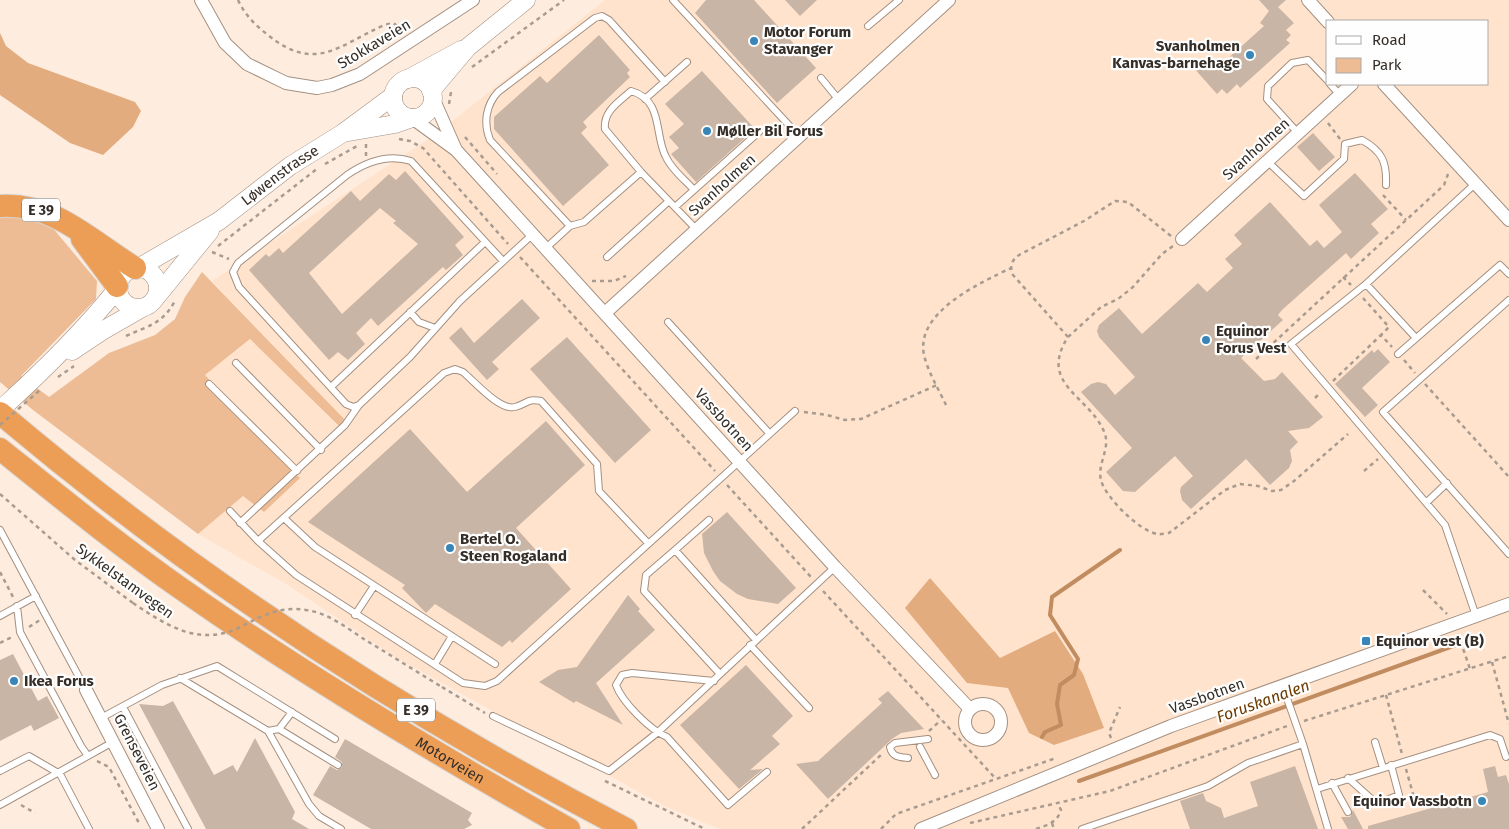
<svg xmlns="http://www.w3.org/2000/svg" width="1509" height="829" font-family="'Fira Sans',sans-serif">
<rect width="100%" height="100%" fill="#feeddf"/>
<path fill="#ffe3cd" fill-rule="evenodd" d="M605,0H1509V829H720L664,806L395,657L286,584L198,534L243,496L205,375L251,339L338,426L348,423L212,281L436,134ZM1328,21H1488V84H1328Z"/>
<path fill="#edbc94" d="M13,215L47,221L97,281L96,299L21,376L49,397L109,353L155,335L175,319L185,297L202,272L348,423L339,426L250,339L205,375L300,478L264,512L243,496L198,534L33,410L0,382V218Z"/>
<path fill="#e3ac7e" d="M0,33L6,46L28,63L135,102L141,111L133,127L103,155L70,143L0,95Z
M930,578L1000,658L1055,631L1083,674L1104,728L1054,745L1029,733L1008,688L967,683L905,608Z"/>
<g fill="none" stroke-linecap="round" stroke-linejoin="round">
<path stroke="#c18c5f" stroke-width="4" d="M1042,737L1045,732L1061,725L1057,704L1060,685L1074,675L1078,659L1050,615L1052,597L1120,550
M1079,781L1456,645"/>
</g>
<path fill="#c9b5a5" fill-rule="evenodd" d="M706,0H754L816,68L777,103L695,13Z
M785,0H817L800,16Z
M1259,0H1286L1278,7L1294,23L1286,30L1291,35L1286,40L1290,43L1240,88L1237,84L1227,94L1222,89L1217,94L1192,66L1200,59L1209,69L1212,67L1215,70L1264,26L1260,23L1269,11Z
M599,35L630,70L627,73L630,77L583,122L587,127L581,133L609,165L563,206L494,129V117L540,76L547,83Z
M702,71L755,129L696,182L671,154L679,148L669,137L684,124L665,104Z
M1313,133L1335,157L1319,171L1297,147Z
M405,171L464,237L455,245L463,255L446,270L443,267L378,326L371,318L356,333L365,344L348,360L338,352L329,360L249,270L266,254L269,257L279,248L283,253L351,191L360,201L389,174L396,180ZM380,208L396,221L393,223L418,244L342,314L309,273Z
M1355,173L1388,209L1371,224L1379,233L1351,259L1346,253L1282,310L1278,315L1283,320L1241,358L1264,381L1275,379L1282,372L1323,417L1309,428L1288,431L1298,442L1290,450L1292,461L1289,468L1270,485L1246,459L1191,509L1182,500L1180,491L1181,487L1193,476L1175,456L1135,492L1123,491L1106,472L1132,448L1081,392L1091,384L1098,382L1106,384L1115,395L1135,377L1099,337L1097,331L1099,325L1119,308L1142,334L1198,283L1207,292L1233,268L1225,259L1242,244L1234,235L1270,202L1310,246L1317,240L1324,248L1342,232L1319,205Z
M522,299L540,318L492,362L499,369L487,380L449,338L461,327L474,343Z
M567,337L651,430L615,463L530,369Z
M1378,349L1390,362L1362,388L1378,405L1365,417L1335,384L1372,350L1374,353Z
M546,421L585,465L516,528L571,589L512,643L510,640L502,647L435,604L426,613L402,588L405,585L308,522L410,429L467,492Z
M727,512L796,588L778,604L748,599L737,594L720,581L713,571L704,553L702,534Z
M628,595L640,609L638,611L655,630L596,683L623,725L576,701L574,703L539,682L558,670L577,667Z
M13,654L38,701L47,696L59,718L34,731L31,725L0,741V660Z
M746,665L793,716L772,736L780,744L750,770L763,769L739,789L680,725Z
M888,691L924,729L901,733L892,739L828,799L796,764L818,761L882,703L878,699Z
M173,701L214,775L233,765L237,772L255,738L295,812L292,819L309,829H206L139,704L163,706Z
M345,739L472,813L468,820L472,825L464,829H371L313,795L330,766L337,770L342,767V762L335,757Z
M1295,766L1318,829H1190L1180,801L1203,793L1206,801L1221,808L1224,818L1258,806L1250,782Z
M1495,766L1498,777L1506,775L1509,784V829H1368V826L1488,792L1483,769Z
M1353,810L1363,829H1348L1341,817H1350Z"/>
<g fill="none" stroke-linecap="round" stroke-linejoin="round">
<g stroke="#a49081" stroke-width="8">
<path id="lane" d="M673,0L799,136
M868,26L899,0
M821,78L839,100
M1330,84L1340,95
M645,99L687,62
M1298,133L1267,99L1268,86L1292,63L1308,60L1328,81
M1267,161L1304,196L1344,159L1345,144L1362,140C1382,151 1387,162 1386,185
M1476,183L1366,284L1291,344L1445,525L1476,616
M694,190C685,180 671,169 666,157C654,136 664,100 631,91C619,102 603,111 605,129L641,172L697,230
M675,207L760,131
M570,226L490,140C483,123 486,105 498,92L595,18L602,16L609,20L665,82
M546,248L570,226L584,222L641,172
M607,257L669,201
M503,261L411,161C389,154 366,162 347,175L238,263L233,272L239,287L346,404L353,407L359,405L410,357L460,301L533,234
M1366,284L1416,338
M1509,300L1383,412L1509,554
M410,312L419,322L435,328
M668,322L769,433
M1398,354L1500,265L1509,274
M236,363L321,450
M209,384L297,471
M331,387L485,242
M1427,502L1447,483
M230,511L258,541L296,575L463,683L485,686L497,681L795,411
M284,518L315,547L495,664
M240,523L345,425L359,405
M0,530L86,690
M258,541L444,373L455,369L463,372C475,382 500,411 515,407C527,404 527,398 541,401L597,464L599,491L648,543
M675,550L709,520
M17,606L20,632L81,746L88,756
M355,615L374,586
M0,616L36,596
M750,645L809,708
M435,664L452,636
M720,674L644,591L646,575L675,550L756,640
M180,678L268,731L309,804L319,816L341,829
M714,681L632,673L622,675L616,685C622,702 650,730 667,737L728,805L767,772
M1283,687L1303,744L1328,829
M123,707L188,829
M493,716L609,771L657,733L835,567
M101,718L162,685L217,666L335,739
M279,729L292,712
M268,731L279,729L338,765
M1375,742L1383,768
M920,747L935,775
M908,758C899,757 892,757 890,747L895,743L928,739
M0,771L29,756L60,774L89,829
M1348,778L1377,804L1399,795L1391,765
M1332,783L1348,812
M1317,789L1490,735L1500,739L1506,757
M0,805L113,742
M1082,829L1208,786L1248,763L1303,744"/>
</g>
<g stroke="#a49081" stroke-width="14">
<path id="street" d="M201,0L225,43L247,64L286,83L317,88L332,85L360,74L473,0
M1308,0L1328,22
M1384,84L1509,220
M412,118L456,150L433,98
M456,150L835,567L970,709
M1182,239L1352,84
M605,313L949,0
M86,690L158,829
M965 722a18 18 0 1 1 36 0a18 18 0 1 1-36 0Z
M921,829L1171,726L1509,604"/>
</g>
<g stroke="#a49081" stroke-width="19">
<g id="secondary">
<circle cx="413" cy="98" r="20"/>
<path d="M408,79L461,50"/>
<path d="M431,91L468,47L526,0"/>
<path d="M349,132L395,124L412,118"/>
<circle cx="138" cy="288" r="20"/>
<path id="s1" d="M138,268L219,221L290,166L343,133L393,96"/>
<path d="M157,296L210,231"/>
<path d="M72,351L102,331L142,308"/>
<path d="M0,410C42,372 82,333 117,289"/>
</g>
</g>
<g stroke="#d7d5d4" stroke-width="24">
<g id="highway">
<path d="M0,206C54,202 92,242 135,268"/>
<path d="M82,239L117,286"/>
<path d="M0,413C191,575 404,714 626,829"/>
<path id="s2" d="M0,449C60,497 120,546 183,590C307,677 438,755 569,829"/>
</g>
</g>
<path stroke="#a89b90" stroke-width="2.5" stroke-dasharray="4 4" stroke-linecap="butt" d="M238,0C245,15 255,25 268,35C315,73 338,46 384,25L393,23L405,31
M472,67L564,0
M449,104L451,92
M1328,123L1340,139
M465,137L497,174
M399,139L410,141L423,148L508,244
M366,144V156
M325,164L357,146
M1383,195L1406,220
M1171,236L1128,202L1115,201L1084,221L1019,255C1012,260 1009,266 1013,275L1068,337C1037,385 1091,396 1105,434C1110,450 1097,464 1101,480C1105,497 1140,532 1158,534C1161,535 1166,533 1169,533L1225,490L1240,484L1258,486L1272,491L1281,490L1294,481L1348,434
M218,246L318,168
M212,252L229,259
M520,257L715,471
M1343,277L1351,285
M592,281H614L626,276
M1363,298L1389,327L1381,335L1392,347
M126,336C150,325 163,324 176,299
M1068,337L1101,307L1118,299L1133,287L1162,254L1173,246
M1256,359L1444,185L1448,174
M1404,360L1415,373
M58,377L74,366
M1333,381L1381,335
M1425,384L1509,477
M1315,398L1320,393
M946,405C939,390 928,372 924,355C915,312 980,283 1011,268
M804,412L827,415L845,420L861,419L937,385
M1364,471L1378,459
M727,485L811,577
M0,494L75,560L133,603
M0,572L13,597
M1423,590L1447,614
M823,591L996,779
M29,627L40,620
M1458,634L1470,669
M0,643L12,637
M1492,662L1509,724
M442,687L485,713
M1386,695L1402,754
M1304,721L1509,656
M929,731L941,720
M1111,738L1109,733L1120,707
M97,761L109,767L140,825
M1406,769L1415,801
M605,781L705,829
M21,805L35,813
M970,823L1110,791L1287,726
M1052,823L1054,829
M802,829L883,753
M881,829L896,814L1056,758
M1036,829C1047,825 1057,823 1061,810L1057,802"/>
<use href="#lane" stroke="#fff" stroke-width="6"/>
<use href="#street" stroke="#fff" stroke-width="12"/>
<use href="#secondary" stroke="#fff" stroke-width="18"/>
<use href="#highway" stroke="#ed9e56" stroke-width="22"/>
<path stroke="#a89b90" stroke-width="2.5" stroke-dasharray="4 4" stroke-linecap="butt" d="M0,425L40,390
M133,603C167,626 201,648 242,626C263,615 281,606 306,610C329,613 348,629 367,641C392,656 417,672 442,687"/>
</g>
<g fill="#3885b8" stroke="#fdfefd" stroke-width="2">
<circle cx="754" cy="41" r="5"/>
<circle cx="1250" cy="55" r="5"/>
<circle cx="707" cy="131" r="5"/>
<circle cx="1206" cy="340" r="5"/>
<circle cx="450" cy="548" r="5"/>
<rect x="1361" y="636" width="10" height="10" rx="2.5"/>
<circle cx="14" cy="681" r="5"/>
<circle cx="1482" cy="801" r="5"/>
</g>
<g text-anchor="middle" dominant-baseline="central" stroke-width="4.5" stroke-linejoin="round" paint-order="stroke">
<g fill="#fdfefd" stroke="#716c67" stroke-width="1">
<rect x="22" y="198.5" width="38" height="23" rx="4"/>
<rect x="397" y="698.5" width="38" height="23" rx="4"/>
</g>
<g font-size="14" font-weight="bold" fill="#352d27">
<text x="41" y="210">E 39</text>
<text x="416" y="710">E 39</text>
</g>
<g font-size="15" font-weight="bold" fill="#352d27" stroke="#fdfefd" text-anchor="start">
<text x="764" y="32">Motor Forum<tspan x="764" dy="17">Stavanger</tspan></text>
<text x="1240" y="46" text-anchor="end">Svanholmen<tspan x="1240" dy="17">Kanvas-barnehage</tspan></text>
<text x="717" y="131">Møller Bil Forus</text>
<text x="1216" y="331">Equinor<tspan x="1216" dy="17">Forus Vest</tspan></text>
<text x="460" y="539">Bertel O.<tspan x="460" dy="17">Steen Rogaland</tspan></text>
<text x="1376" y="641">Equinor vest (B)</text>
<text x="24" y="681">Ikea Forus</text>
<text x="1472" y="801" text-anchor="end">Equinor Vassbotn</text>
</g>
<g font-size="15" fill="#352d27" stroke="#fdfefd">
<text transform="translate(374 44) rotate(-31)">Stokkaveien</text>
<text transform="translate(1256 149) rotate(-42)">Svanholmen</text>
<text stroke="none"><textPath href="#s1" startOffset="170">Løwenstrasse</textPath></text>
<text transform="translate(722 185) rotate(-42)">Svanholmen</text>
<text transform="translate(724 420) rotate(48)">Vassbotnen</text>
<text transform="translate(125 581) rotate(36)">Sykkelstamvegen</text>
<text transform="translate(1207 696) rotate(-20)">Vassbotnen</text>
<text transform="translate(137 752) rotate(63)">Grenseveien</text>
<text stroke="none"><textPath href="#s2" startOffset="548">Motorveien</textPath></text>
</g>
<g font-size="16" font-style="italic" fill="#6d3b00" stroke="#fdfefd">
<text transform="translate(1263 701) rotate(-20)">Foruskanalen</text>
</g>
</g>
<rect x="1326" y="20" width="162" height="65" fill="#fdfefd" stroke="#adaaa7"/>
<rect x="1336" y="36" width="25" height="8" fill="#ffffff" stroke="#adaaa7"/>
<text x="1372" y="45" font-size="15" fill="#352d27">Road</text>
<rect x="1336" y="58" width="25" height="15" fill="#edbc94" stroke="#adaaa7"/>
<text x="1372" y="70" font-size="15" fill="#352d27">Park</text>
</svg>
